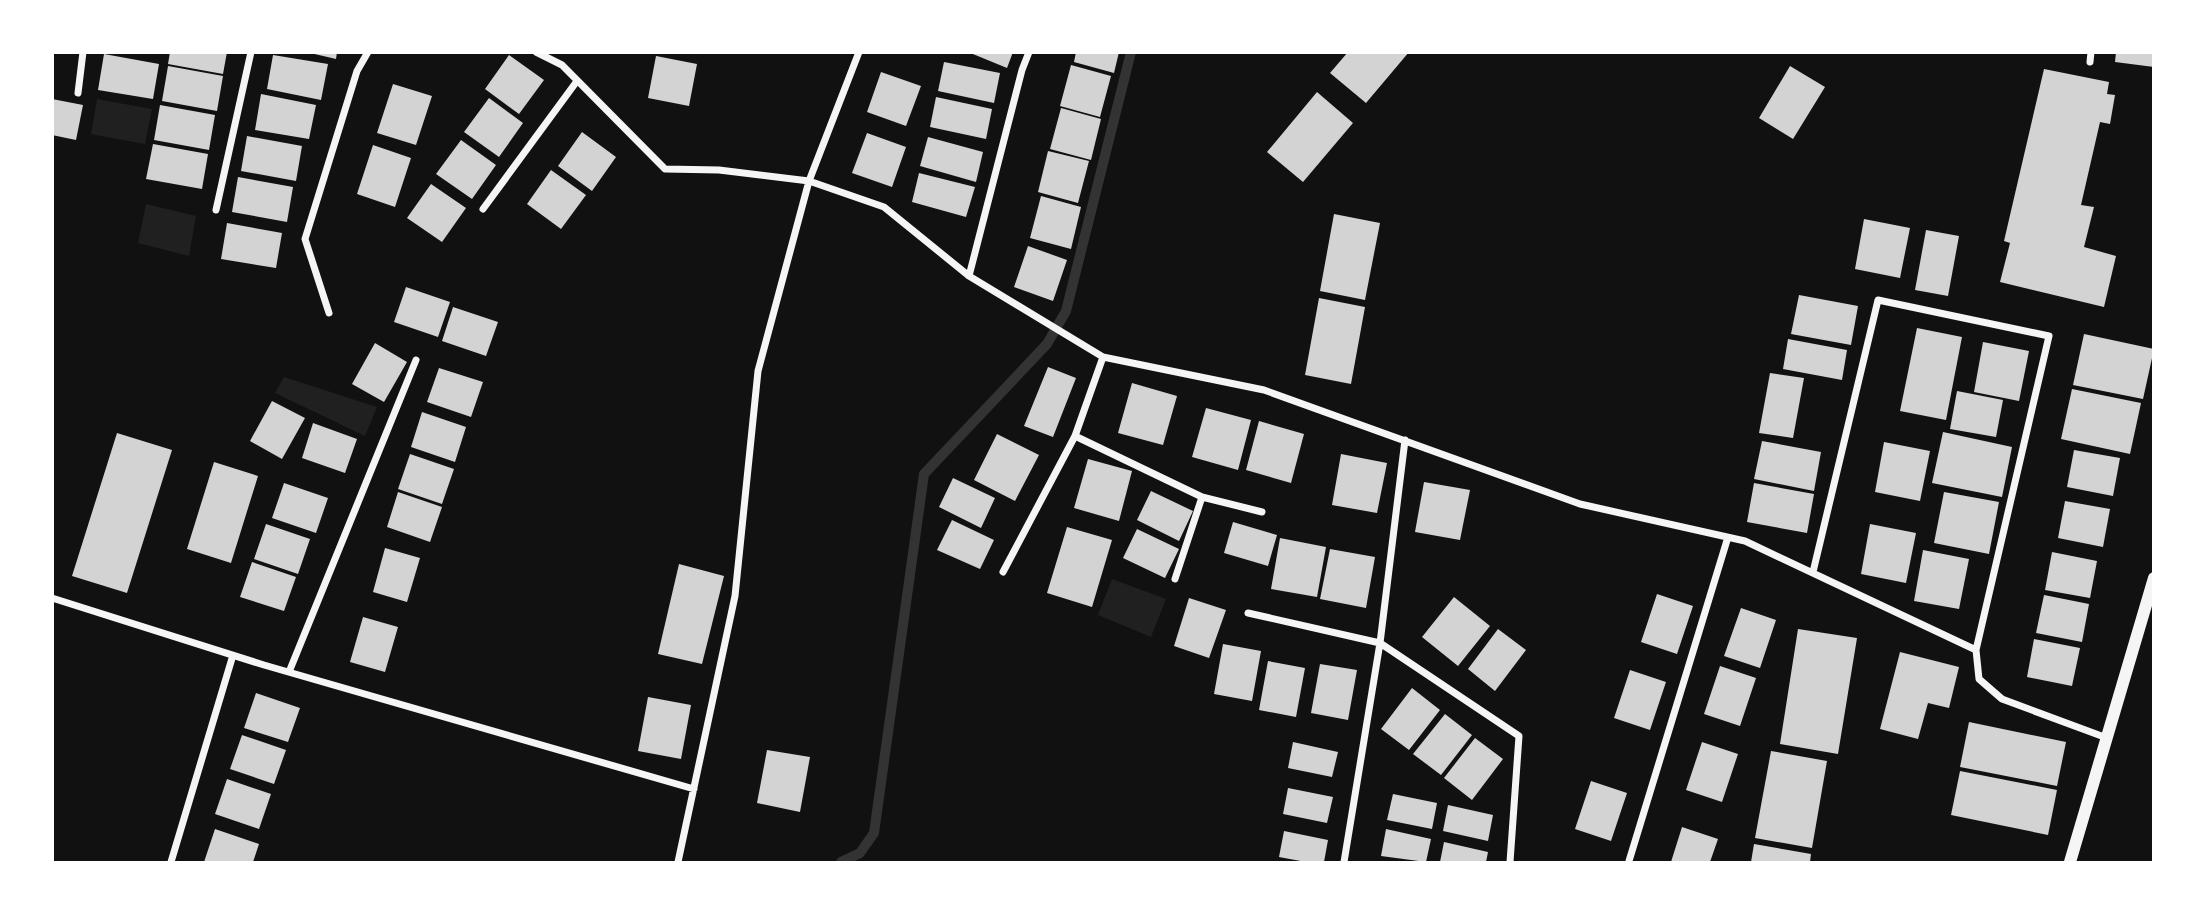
<svg xmlns="http://www.w3.org/2000/svg" width="2206" height="915" font-family="'Titillium Web',sans-serif">
<rect width="100%" height="100%" fill="#111"/>
<path fill="#202020" d="M97,99L152,109L145,144L91,134Z
M146,204L196,216L189,256L138,243Z
M284,377L377,407L365,436L275,393Z
M1112,579L1166,599L1151,637L1098,615Z"/>
<g fill="none" stroke-linecap="round" stroke-linejoin="round">
<path stroke="#333" stroke-width="10" d="M841,862L860,853L874,833L924,474L1047,344L1066,311L1131,52"/>
</g>
<path fill="#d3d3d3" d="M170,52H227L223,74L168,64Z
M306,52H337L336,59Z
M968,52H1013L1007,68Z
M1076,52H1119L1114,73L1074,62Z
M1348,52H1409L1366,103L1330,73Z
M2116,52H2154V67L2115,62Z
M104,54L159,64L153,99L98,90Z
M273,55L328,64L321,100L267,89Z
M509,55L544,80L519,114L485,89Z
M656,56L697,64L689,106L648,98Z
M944,62L1000,73L994,103L938,91Z
M1071,65L1111,76L1100,117L1060,106Z
M168,66L223,76L217,111L162,101Z
M1790,66L1825,87L1793,139L1759,118Z
M2044,69L2109,82L2107,94L2115,95L2110,124L2100,122L2081,205L2094,207L2084,247L2116,256L2104,307L2000,282L2010,243L2004,241Z
M881,72L921,86L906,126L867,112Z
M393,84L432,96L416,145L377,133Z
M1317,92L1353,123L1303,182L1267,152Z
M261,94L316,105L309,139L255,130Z
M936,97L992,109L986,139L930,127Z
M489,98L523,123L499,157L464,132Z
M52,99L83,105L76,140L52,135Z
M160,105L215,115L209,150L154,140Z
M1061,108L1101,119L1091,160L1050,149Z
M582,132L616,157L592,191L558,166Z
M867,133L906,147L892,187L852,173Z
M247,136L302,146L296,181L241,171Z
M928,137L983,152L976,182L920,166Z
M461,140L496,165L472,199L436,174Z
M153,144L208,154L202,189L146,179Z
M373,145L411,158L395,207L357,194Z
M1048,151L1089,161L1078,203L1038,192Z
M551,170L586,195L561,229L527,204Z
M919,173L975,187L966,217L912,202Z
M238,177L293,187L287,222L232,212Z
M431,184L466,208L442,242L407,218Z
M1041,196L1081,207L1071,249L1030,238Z
M1334,214L1380,223L1365,300L1320,291Z
M1864,219L1910,228L1900,278L1855,269Z
M227,223L282,233L276,268L221,259Z
M1926,230L1959,236L1948,296L1915,290Z
M1028,246L1067,260L1053,301L1014,287Z
M406,287L450,302L438,337L394,322Z
M1799,295L1858,306L1851,345L1791,334Z
M1319,298L1365,307L1351,384L1305,375Z
M453,307L498,322L486,356L442,341Z
M1917,328L1962,337L1946,420L1900,411Z
M2084,334L2154,349L2143,399L2073,385Z
M1788,339L1847,350L1842,380L1783,369Z
M1983,342L2029,351L2019,401L1974,392Z
M375,343L407,362L384,402L352,384Z
M1048,367L1076,378L1053,437L1024,426Z
M439,368L483,382L471,417L427,402Z
M1770,373L1804,378L1793,438L1759,433Z
M1132,383L1177,396L1163,445L1118,433Z
M2072,389L2141,403L2130,454L2061,439Z
M1957,391L2003,400L1996,437L1950,429Z
M272,401L305,418L282,459L250,441Z
M1206,408L1251,420L1238,470L1192,457Z
M422,412L466,427L455,462L411,447Z
M1259,421L1304,434L1291,483L1246,470Z
M313,423L357,439L345,473L302,458Z
M1943,432L2012,447L2002,497L1932,483Z
M117,433L172,450L127,593L72,576Z
M997,434L1039,455L1015,501L974,480Z
M1762,441L1821,452L1814,491L1754,479Z
M1884,442L1930,451L1920,501L1875,492Z
M2074,450L2120,458L2113,496L2067,487Z
M410,454L454,469L442,504L398,489Z
M1341,454L1387,463L1377,513L1332,505Z
M1088,459L1132,471L1119,521L1074,508Z
M214,462L258,476L231,563L187,549Z
M953,478L995,498L981,528L939,507Z
M1424,482L1470,490L1460,540L1415,532Z
M284,483L328,498L316,533L272,518Z
M1754,483L1814,494L1807,533L1747,522Z
M1151,491L1193,511L1179,541L1137,520Z
M398,492L442,507L430,542L387,527Z
M1944,492L1999,502L1989,554L1934,543Z
M2065,501L2110,509L2103,547L2058,538Z
M952,520L994,540L980,569L937,550Z
M1233,522L1277,535L1268,566L1224,553Z
M266,524L310,539L298,574L254,559Z
M1870,524L1916,533L1906,583L1861,574Z
M1067,527L1112,540L1092,607L1047,593Z
M1137,529L1179,549L1165,578L1123,558Z
M1280,538L1326,547L1317,597L1271,589Z
M385,548L420,558L407,602L373,592Z
M1330,549L1375,557L1366,608L1320,599Z
M1923,550L1969,559L1959,609L1914,601Z
M2052,552L2097,561L2090,598L2045,590Z
M252,562L296,577L284,611L240,597Z
M679,564L724,576L702,664L658,654Z
M1657,594L1693,606L1677,654L1641,642Z
M2044,595L2089,604L2082,642L2036,633Z
M1454,597L1490,626L1458,666L1422,637Z
M1189,598L1226,610L1209,658L1174,646Z
M1741,608L1776,620L1760,668L1724,656Z
M363,617L398,627L385,672L350,662Z
M1498,629L1526,650L1495,691L1468,669Z
M1798,629L1857,638L1838,754L1780,744Z
M2034,639L2080,648L2072,686L2027,677Z
M1223,644L1261,651L1252,701L1214,694Z
M1900,652L1959,667L1949,708L1928,703L1918,739L1880,729Z
M1268,661L1305,668L1296,717L1259,710Z
M1320,664L1357,670L1348,720L1311,713Z
M1720,666L1756,678L1740,726L1704,714Z
M1630,670L1666,682L1650,730L1614,718Z
M1412,688L1440,710L1409,750L1381,729Z
M256,693L300,708L288,742L244,728Z
M648,697L691,705L681,759L638,751Z
M1445,714L1472,735L1441,775L1413,754Z
M1969,722L2066,742L2057,786L1960,767Z
M242,735L286,750L274,784L230,769Z
M1475,738L1503,759L1472,800L1444,778Z
M1293,742L1338,752L1332,777L1288,768Z
M1702,742L1738,754L1722,802L1686,790Z
M767,750L810,757L800,812L757,803Z
M1771,751L1827,761L1812,848L1755,838Z
M1960,771L2057,790L2048,835L1951,815Z
M227,779L271,794L259,829L215,814Z
M1591,781L1627,793L1611,841L1575,829Z
M1288,788L1333,797L1327,823L1283,814Z
M1393,794L1437,803L1432,829L1387,820Z
M1448,805L1493,815L1488,841L1443,831Z
M1682,827L1718,839L1710,862H1671Z
M215,829L259,844L253,862H204Z
M1386,829L1431,839L1426,862L1381,856Z
M1284,831L1328,840L1324,862H1306L1279,857Z
M1444,842L1488,852L1486,862H1440Z
M1754,844L1811,854L1810,862H1751Z"/>
<g fill="none" stroke-linecap="round" stroke-linejoin="round">
<path stroke="#f5f5f5" stroke-width="7" d="M536,52L562,65L665,169L719,170L809,181L884,207L969,276L1103,357L1264,390L1580,504L1745,541L1976,650L1979,679L2002,699L2107,738
M2090,62L2091,52
M78,93L83,52
M483,209L577,81
M216,210L251,52
M969,276L1022,70L1029,52
M329,313L305,239L357,71L368,52
M1075,436L1103,357
M1003,572L1075,436L1202,497L1262,512
M1813,572L1878,300L2049,336L1976,650
M1175,579L1202,497
M52,598L264,665L694,789
M1248,613L1380,643L1519,736L1510,862
M289,672L416,360
M1629,861L1728,537
M171,862L233,655
M678,862L735,596L758,371L809,181L859,52
M1344,862L1380,643L1405,440"/>
<path stroke="#f5f5f5" stroke-width="12" d="M2070,862L2154,578"/>
</g>
<rect width="2206" height="915" fill="none" stroke="#ffffff" stroke-width="108"/>
</svg>
